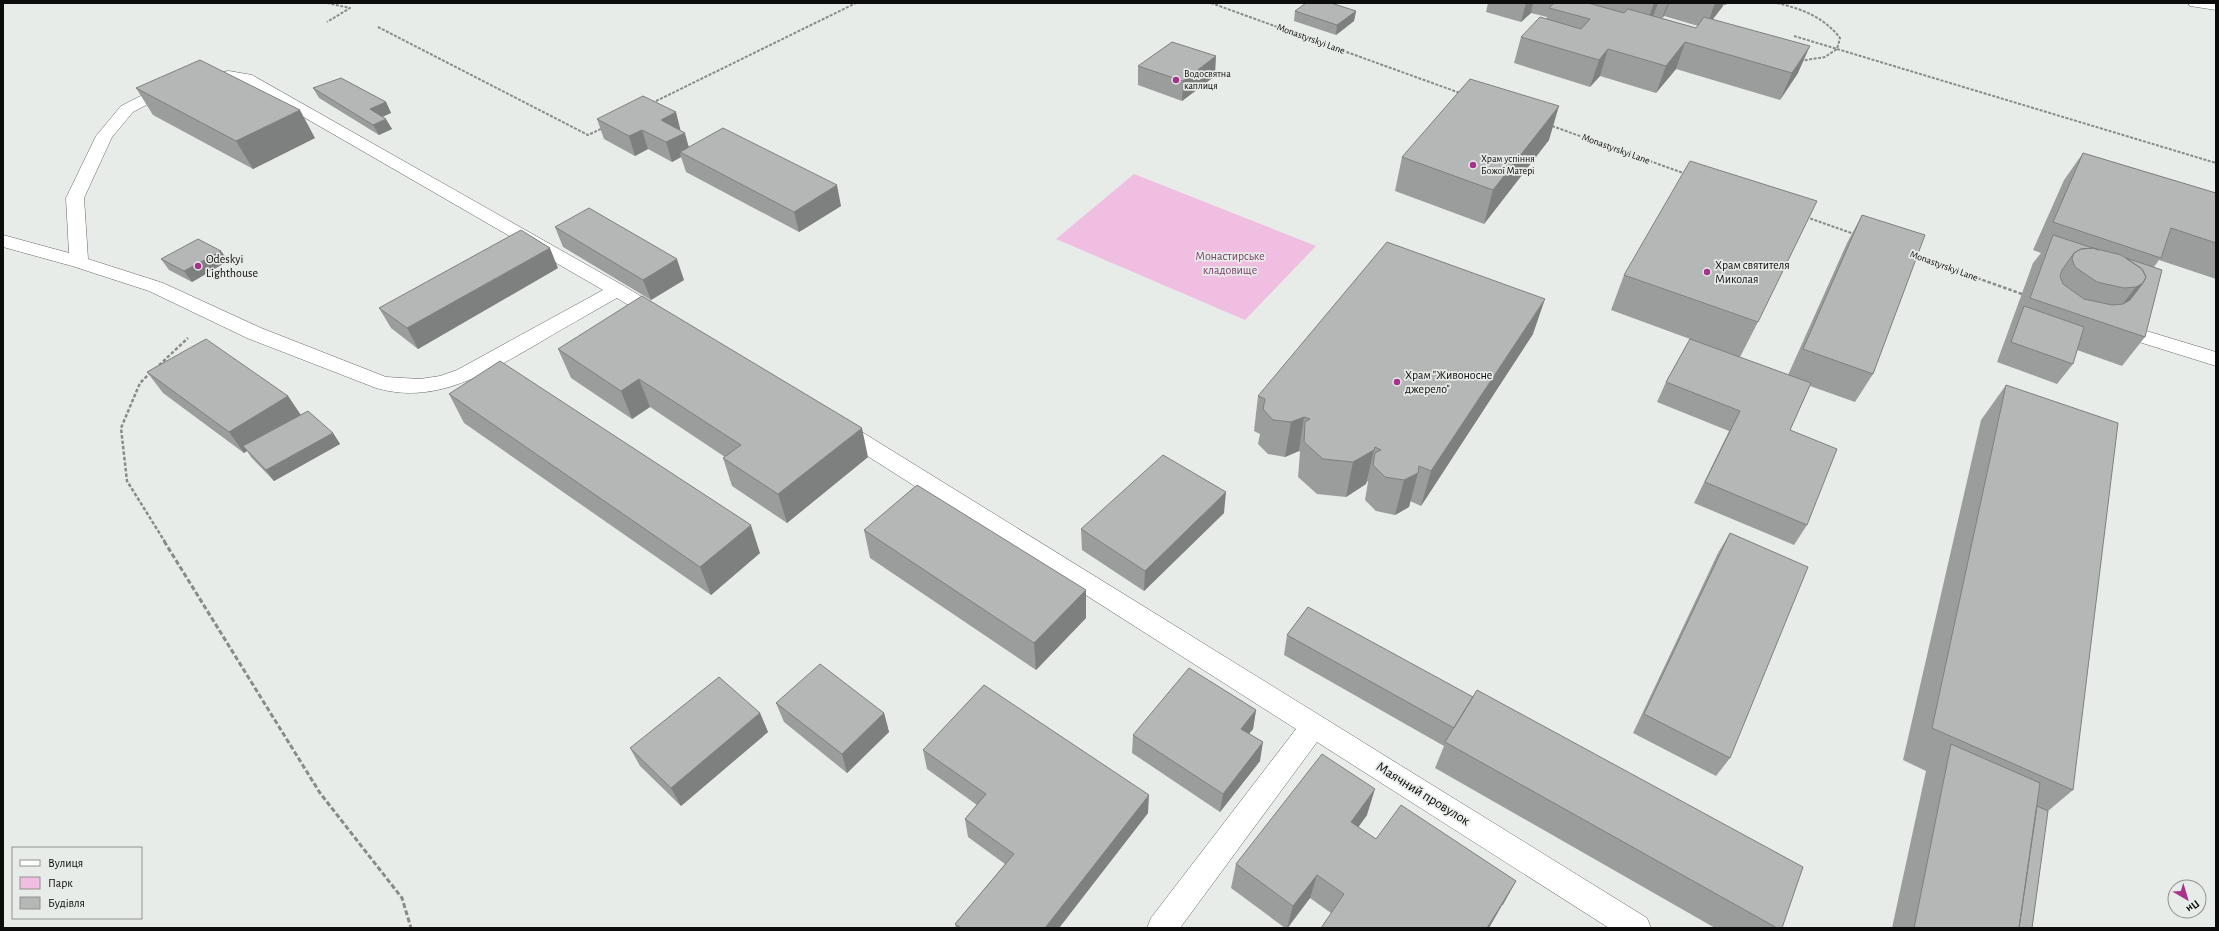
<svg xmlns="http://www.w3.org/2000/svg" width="2219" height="931" font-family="'Alegreya Sans',sans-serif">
<rect width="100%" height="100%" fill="#e8ece9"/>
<path fill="#f0bee0" d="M1134,174L1316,246L1245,320L1056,239Z"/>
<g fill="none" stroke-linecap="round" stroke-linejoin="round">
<g stroke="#666967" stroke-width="1">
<path id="minor" d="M2188,3H2216V10L2190,6Z
M229,71L252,75L624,286L668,313L671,317L668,321L661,323L654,321L617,298C589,314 560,330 532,347C483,375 434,405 376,388L247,338L149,291L72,266L3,247V235L69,253L66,198L96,136L121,106L170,81L176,83L178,86L176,89L133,112L112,137L84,198L88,259L163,283L261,328L386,377L420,379L440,376L457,370L603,290L243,82C228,81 211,86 197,82L194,79L197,76Z
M2130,326L2216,352V366L2123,337L2120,332L2123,327Z
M841,421L849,424L1647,918L1651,928H1609L1317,742L1180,928H1147L1151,918L1296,729L833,434L830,429L833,424Z"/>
</g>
<path stroke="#888b89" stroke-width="2" stroke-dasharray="3 1.5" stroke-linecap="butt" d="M327,3L350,8L327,22
M1211,3L1460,93
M1777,3C1802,9 1824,17 1840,38L1837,49L1825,57L1800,61
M1724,4L1728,3
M378,27L588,135L603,128
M1794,36L2216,163
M652,103L856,3
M1552,126L1686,174
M1806,217L1854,234"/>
<path stroke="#888b89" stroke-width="2.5" stroke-dasharray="3.5 2" stroke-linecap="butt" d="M1915,256L2022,294
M155,369L188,338
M151,372L140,383L121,428L127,481L165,542"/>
<path stroke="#888b89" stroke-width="3" stroke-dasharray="5 2.5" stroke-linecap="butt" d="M164,541L320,793L402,898L411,928"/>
<use href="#minor" fill="#fff" fill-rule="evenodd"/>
</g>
<path fill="#9b9d9c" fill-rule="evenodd" d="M1488,3H1724L1723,6L1713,19L1798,73L1780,100L1676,69L1656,93L1600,76L1590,87L1514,63L1521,37L1546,19L1547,17L1531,13L1521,22L1486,12ZM1664,16L1698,26L1696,28L1662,18Z
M1295,11H1356L1354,21L1336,35L1294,21Z
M1138,66L1215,76L1182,101L1138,85Z
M136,88L315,138L253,169L153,115Z
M313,88L386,102L391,113L382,116L392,129L379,135L319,98Z
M597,119L681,131L689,147L841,206L799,232L686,172L681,157L672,162L648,149L635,156L604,139Z
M1549,140L1484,224L1395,191L1402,157Z
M2083,153L2216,193V279L2159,260L2154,267L2145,337L2122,366L2077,350L2073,364L2057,384L1997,362L2033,263L2041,253L2033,250L2064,180Z
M1862,215L1873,374L1855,402L1810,386L1790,430L1807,525L1794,545L1694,503L1729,431L1657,402L1666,382L1690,339L1611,310L1624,275L1758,322L1740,357L1788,375L1847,243Z
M555,227L684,280L651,300L563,247Z
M221,251L228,261L192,282L169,270L161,259Z
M558,268L418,349L391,328L379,308Z
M1533,334L1421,506L1410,501L1409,507L1395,515L1376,511L1365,500L1368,482L1367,481L1366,484L1346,497L1317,494L1298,477L1300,452L1299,451L1285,457L1268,454L1258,444L1260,434L1254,431L1258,396Z
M558,349L868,457L787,523L732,486L723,458L725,457L650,407L632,419L571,378Z
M147,372L288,396L301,415L333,433L340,444L274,481L251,457L247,451L244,453L163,393Z
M2006,385L2073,790L2048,811L2032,928H1892L1926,771L1903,760L1981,420Z
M449,394L760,553L711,595L464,423Z
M1224,513L1144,591L1082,550L1081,529Z
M864,530L1086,590V618L1036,670L870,558Z
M1730,533V758L1716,776L1633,733L1718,553Z
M1308,607L1782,928H1715L1435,768L1444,746L1284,655L1287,635Z
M776,703L884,713L889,732L847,773L784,722Z
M1256,710L1253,729L1249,734L1260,761L1220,812L1132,753L1133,735Z
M760,713L768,732L681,806L640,766L630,748Z
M923,750L1148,813L1059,928H956L955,924L1005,864L968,837L965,819L977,805L927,769Z
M1367,815L1358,827L1376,839L1516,881L1503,905L1331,913L1310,898L1288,928H1285L1231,888L1236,864Z"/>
<path fill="#7e807f" d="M1526,3H1533L1531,13L1521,22Z
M1654,3H1658L1653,16L1647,23Z
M1668,3H1669L1664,16L1662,18Z
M1715,3H1724L1723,6L1706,28Z
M1356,11L1354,21L1336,35L1337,25Z
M1685,42L1676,69L1656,93L1666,66Z
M1810,46L1798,73L1780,100L1792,73Z
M1608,49L1600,76L1590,87L1599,60Z
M1216,56L1215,76L1182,101L1183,81Z
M386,102L391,113L376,120L370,109Z
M1559,106L1549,140L1484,224L1493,190Z
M300,110L315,138L253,169L236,141Z
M676,112L681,132L661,120Z
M386,119L392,129L379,135L373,125Z
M642,130L648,149L635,156L629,136Z
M685,133L690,152H680L681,157L672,162L666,142Z
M837,185L841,206L799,232L794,212Z
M550,248L558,268L418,349L407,328Z
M221,251L228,261L192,282L184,271Z
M677,259L684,280L651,300L643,280Z
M2143,283L2110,325L2107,324L2136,287Z
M1545,299L1533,334L1421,506L1431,471Z
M639,379L650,407L632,419L621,391Z
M288,396L302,417L243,446L247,451L244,453L229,432Z
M1304,417L1299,451L1285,457L1291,422Z
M862,428L868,457L787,523L778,494Z
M333,433L340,444L274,481L266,470Z
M1374,450L1366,484L1346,497L1353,462Z
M1418,473L1409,507L1395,515L1404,480Z
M1226,492L1224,513L1144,591L1145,571Z
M751,525L760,553L711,595L700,567Z
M1086,590V618L1036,670L1034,643Z
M1256,710L1253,729L1238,747L1241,729Z
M760,713L768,732L681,806L671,788Z
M884,713L889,732L847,773L842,754Z
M1263,742L1260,761L1220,812L1223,794Z
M1375,789L1367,815L1344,847L1351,822Z
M1149,795L1148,813L1059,928H1045Z
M1317,875L1310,898L1287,928L1293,906Z
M1516,881L1489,928H1487Z"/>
<path fill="#b4b7b5" stroke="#7e807f" d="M1306,3H1331L1356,11L1337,25L1295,11Z
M1554,3H1588L1624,13L1628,9L1696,28L1704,17L1810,46L1792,73L1685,42L1666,66L1608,49L1599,60L1521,37L1540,17L1581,29L1590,19L1549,8Z
M1172,42L1216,56L1183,81L1138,66Z
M200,60L300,110L236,141L136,88Z
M341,78L386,102L370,109L386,119L373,125L313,88Z
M1470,79L1559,106L1493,190L1402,157Z
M643,96L676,112L661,120L685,133L666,142L642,130L629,136L597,119Z
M723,128L837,185L794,212L680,152Z
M2083,153L2216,193V243L2171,228L2161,258L2053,222Z
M1690,161L1817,201L1758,322L1624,275Z
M589,208L677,259L643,280L555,227Z
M1862,215L1925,235L1873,374L1803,349Z
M521,230L550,248L407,328L379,308Z
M2053,235L2099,250L2093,248L2081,249L2074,253L2062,270L2060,276L2063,284L2084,299L2112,305L2123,304L2130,300L2143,283L2146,277L2142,269L2126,258L2162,270L2145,337L2030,298Z
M198,239L221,251L184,271L161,259Z
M1387,242L1545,299L1431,471L1419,466L1418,473L1404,480L1385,477L1373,465L1375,453L1381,450L1375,447L1374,450L1353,462L1323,459L1304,442L1305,422L1310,419L1304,417L1291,422L1273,420L1263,409L1265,399L1258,396Z
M2093,248L2121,255L2142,269L2146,277L2143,283L2136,287L2124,288L2097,282L2075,267L2072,259L2074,253L2081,249Z
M642,296L862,428L778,494L723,458L741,445L639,379L621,391L558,349Z
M2024,306L2084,327L2073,364L2011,342Z
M206,339L288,396L229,432L147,372Z
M1690,339L1811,383L1790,430L1837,449L1807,525L1705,482L1740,411L1666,382Z
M500,361L751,525L700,567L449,394Z
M2006,385L2118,423L2073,790L1932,728Z
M308,411L333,433L266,470L243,446Z
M1163,455L1226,492L1145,571L1081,529Z
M917,485L1086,590L1034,643L864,530Z
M1730,533L1808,567L1730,758L1644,714Z
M1308,607L1473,697L1454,728L1287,635Z
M820,664L884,713L842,754L776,703Z
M1189,668L1256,710L1241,729L1263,742L1223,794L1133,735Z
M719,677L760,713L671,788L630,748Z
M984,685L1149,795L1045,928H961L955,924L1014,854L965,819L986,794L923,750Z
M1477,690L1803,867L1782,928H1777L1445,742Z
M1951,744L2040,783L2019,928H1914Z
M1322,754L1375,789L1351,822L1376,839L1401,805L1516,881L1487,928H1321L1344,894L1317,875L1293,906L1236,864Z
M2037,806L2048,811L2032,928H2019Z"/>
<g fill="#a6328c" stroke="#e8ece9" stroke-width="1.5">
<circle cx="1176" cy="80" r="4"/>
<circle cx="1473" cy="165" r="4"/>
<circle cx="198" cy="266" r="4"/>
<circle cx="1707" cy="272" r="4"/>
<circle cx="1397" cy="382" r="4"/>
</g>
<g text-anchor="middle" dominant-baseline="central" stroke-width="3.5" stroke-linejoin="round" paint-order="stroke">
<g font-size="10" fill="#0b0c0b" stroke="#e8ece9">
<text transform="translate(1311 39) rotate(20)">Monastyrskyi Lane</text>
<text transform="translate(1616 149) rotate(20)">Monastyrskyi Lane</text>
<text transform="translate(1944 266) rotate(20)">Monastyrskyi Lane</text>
</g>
<g font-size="10" fill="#0b0c0b" stroke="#e8ece9" text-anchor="start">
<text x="1184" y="74">Водосвятна<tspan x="1184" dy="12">каплиця</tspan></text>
<text x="1481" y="159">Храм успіння<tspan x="1481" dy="12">Божої Матері</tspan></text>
</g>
<g font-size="12" fill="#7c3e6c" stroke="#e8ece9">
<text x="1230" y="256">Монастирське<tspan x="1230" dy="14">кладовище</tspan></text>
</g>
<g font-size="12" fill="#0b0c0b" stroke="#e8ece9" text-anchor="start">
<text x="206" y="259">Odeskyi<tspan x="206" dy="14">Lighthouse</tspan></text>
<text x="1715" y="265">Храм святителя<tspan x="1715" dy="14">Миколая</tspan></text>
<text x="1405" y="375">Храм "Живоносне<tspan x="1405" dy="14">джерело"</tspan></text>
</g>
<g font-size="14" fill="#0b0c0b" stroke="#e8ece9">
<text transform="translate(1423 794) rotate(32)">Маячний провулок</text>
</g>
</g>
<rect width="2219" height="931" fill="none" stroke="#0b0c0b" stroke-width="8"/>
<rect x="12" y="847" width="130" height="72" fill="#e8ece9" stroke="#909290"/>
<rect x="20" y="860" width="20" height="6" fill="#ffffff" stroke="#909290"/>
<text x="48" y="867" font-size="12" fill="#0b0c0b">Вулиця</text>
<rect x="20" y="877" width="20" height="12" fill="#f0bee0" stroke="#909290"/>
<text x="48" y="887" font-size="12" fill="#0b0c0b">Парк</text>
<rect x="20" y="897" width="20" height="12" fill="#b4b7b5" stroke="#909290"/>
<text x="48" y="907" font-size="12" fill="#0b0c0b">Будівля</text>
<g transform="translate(2187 899) rotate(142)"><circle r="19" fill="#e8ece9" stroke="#909290"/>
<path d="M0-3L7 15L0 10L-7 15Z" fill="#a6328c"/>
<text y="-6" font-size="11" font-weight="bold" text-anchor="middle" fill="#0b0c0b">Пн</text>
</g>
</svg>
